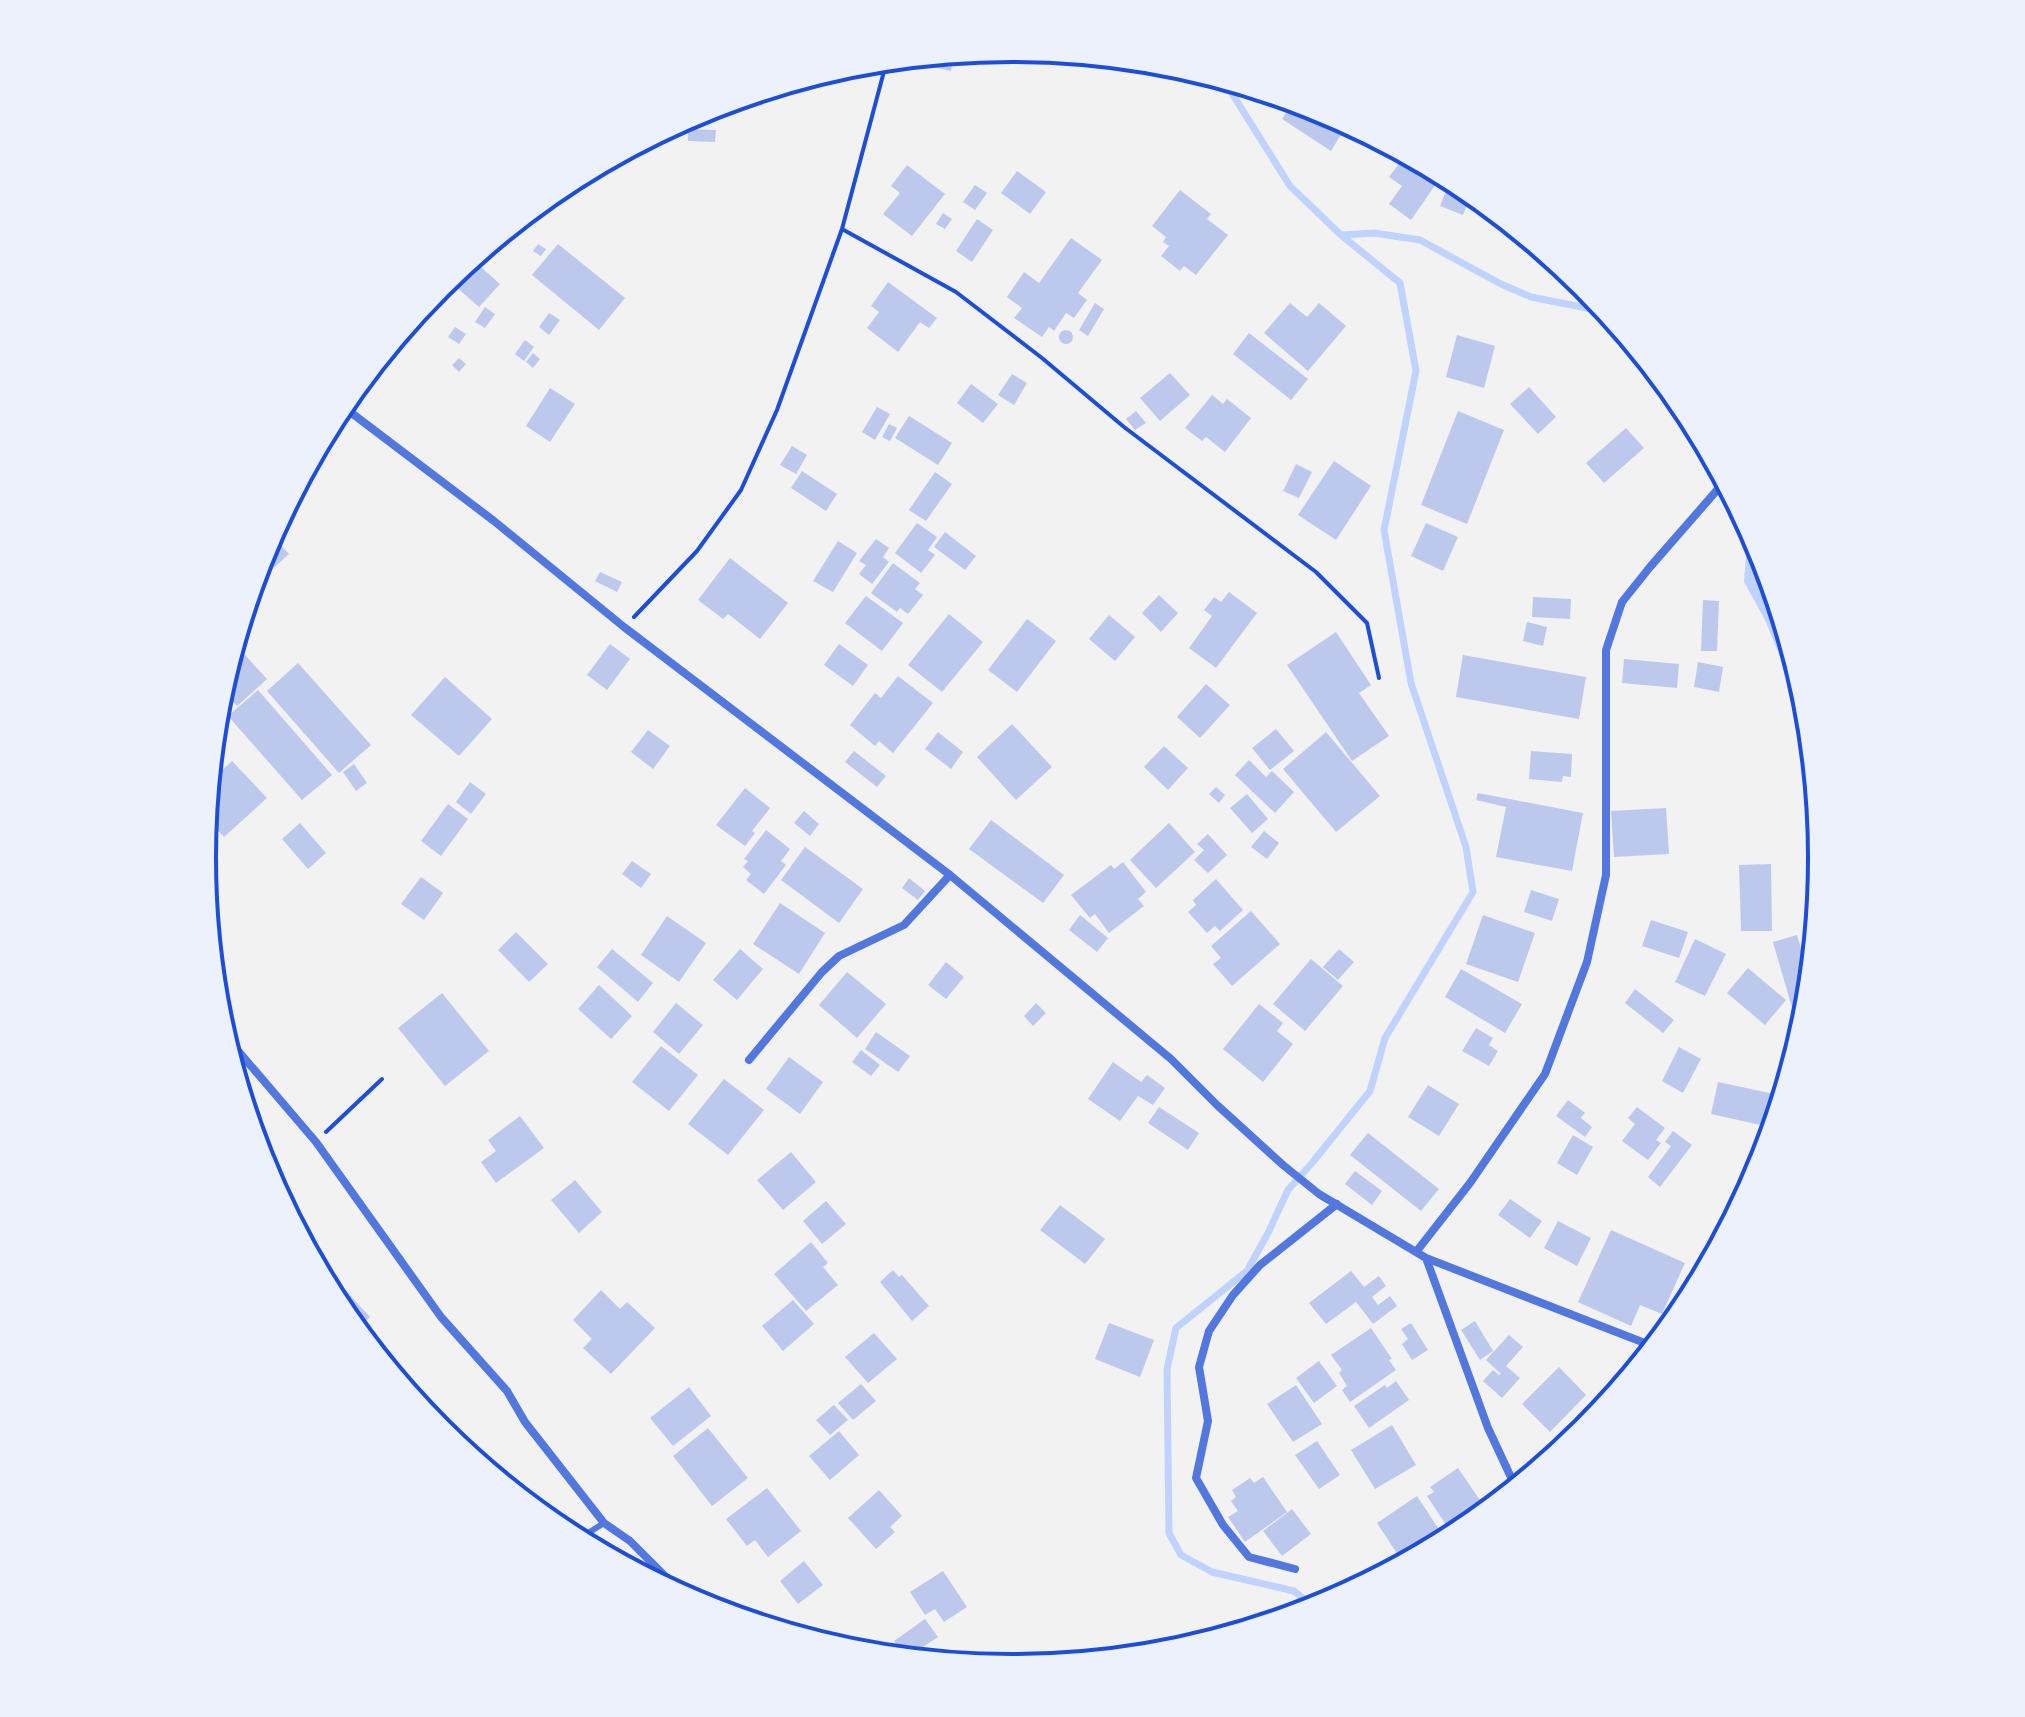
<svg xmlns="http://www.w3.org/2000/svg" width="2025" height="1717" font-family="'Nunito Sans',sans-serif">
<rect width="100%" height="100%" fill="#f2f2f2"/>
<path fill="#bfd3fe" d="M1754,534L1761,549L1808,701L1811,732L1765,620L1744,582L1746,556Z"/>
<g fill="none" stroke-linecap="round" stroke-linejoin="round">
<path stroke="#bfd3fe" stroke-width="7" d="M1223,79L1290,186L1341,235L1400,283L1416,371L1384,530L1411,683L1466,847L1473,892L1385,1038L1370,1091L1312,1163L1288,1190L1267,1235L1247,1271L1176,1328L1167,1369L1169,1533L1181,1555L1212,1572L1294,1591L1316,1609
M1342,235L1374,233L1420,240L1501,284L1531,297L1607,312
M1669,387C1667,406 1690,428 1703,439"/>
</g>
<path fill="#bdc9ec" d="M954,54L951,71L910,62L911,58Z
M1294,101L1323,110L1354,127L1348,137L1342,133L1331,151L1282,119Z
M688,129L716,130L715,142L688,141Z
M1406,154L1443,174L1411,220L1389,204L1402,186L1389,177Z
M907,165L945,194L912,236L883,214L900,193L891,186Z
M1017,171L1046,192L1030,214L1001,193Z
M1451,178L1472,192L1463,215L1440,206Z
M975,185L987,193L975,210L963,202Z
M1180,190L1211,214L1207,219L1228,235L1196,275L1184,266L1180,271L1161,256L1169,246L1163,242L1166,237L1152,226Z
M943,213L952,219L945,229L936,224Z
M977,219L993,230L972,262L956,251Z
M1071,238L1102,260L1078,293L1087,300L1074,318L1066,313L1054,331L1049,327L1042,337L1014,318L1022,308L1007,297L1024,272L1039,283Z
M538,244L546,249L541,256L533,251Z
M558,244L625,298L599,330L532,275Z
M472,259L500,284L479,307L447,279Z
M888,282L937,318L929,328L920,322L898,352L867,328L879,312L871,306Z
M1095,303L1104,309L1088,336L1079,330Z
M1290,303L1307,317L1319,303L1346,326L1308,371L1264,333Z
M485,307L495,314L485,328L475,322Z
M549,313L560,320L549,335L539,327Z
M455,327L466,334L459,344L448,337Z
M1059 337a7 7 0 1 1 14 0a7 7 0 1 1-14 0Z
M402,331L411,340L385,368L377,361Z
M1249,333L1308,379L1291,400L1233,354Z
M1457,335L1495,346L1484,388L1446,377Z
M525,340L534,347L524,361L515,354Z
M533,353L540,359L533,368L526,362Z
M459,358L466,364L459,372L452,365Z
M1170,373L1190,395L1160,421L1140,398Z
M1012,374L1027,383L1014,405L998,395Z
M971,384L998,404L983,423L957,403Z
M1529,387L1556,417L1538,434L1510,404Z
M550,388L575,404L550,442L526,426Z
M1212,395L1223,404L1227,399L1251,418L1225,452L1206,437L1202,441L1185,428Z
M877,407L890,414L875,440L862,432Z
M1136,411L1146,423L1135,430L1126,419Z
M1458,411L1504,430L1467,524L1421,505Z
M909,416L952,443L938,465L895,438Z
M889,424L897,428L890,441L882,437Z
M1626,428L1644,448L1604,483L1586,463Z
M792,446L807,455L796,474L780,465Z
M1334,461L1371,486L1336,540L1298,515Z
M1296,464L1312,472L1299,498L1283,491Z
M802,471L837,494L826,511L791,488Z
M935,472L952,484L926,521L909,510Z
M917,523L937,537L928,550L935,555L921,573L895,553Z
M1426,523L1458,537L1443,571L1411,556Z
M945,532L976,556L965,570L934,547Z
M271,535L289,554L256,584L254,582L264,548Z
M876,539L889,548L883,557L889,562L872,584L859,574L866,565L859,561Z
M838,541L857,553L833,592L813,581Z
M730,558L788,603L760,639L728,614L723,619L698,600Z
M893,563L920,583L915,589L923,595L908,614L900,608L897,612L871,593Z
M600,572L622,582L617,592L595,581Z
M1229,592L1257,613L1216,668L1189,648L1212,616L1204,610L1214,597L1221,602Z
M1159,595L1178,613L1161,632L1142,613Z
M866,596L903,623L882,651L845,623Z
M1533,597L1571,599L1570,619L1532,617Z
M1703,600L1719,601L1717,651H1701Z
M949,614L983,642L942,692L908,665Z
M1109,615L1135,637L1115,661L1089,639Z
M1027,619L1056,641L1017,692L988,670Z
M1527,622L1547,627L1543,646L1523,641Z
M1336,632L1371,685L1359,693L1389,736L1352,761L1287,665Z
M235,644L267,679L237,706L221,689Z
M610,644L630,659L607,690L587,675Z
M839,644L868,665L853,686L824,665Z
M1463,655L1586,677L1579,719L1456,697Z
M1624,659L1679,664L1677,688L1622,683Z
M1698,662L1723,667L1719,692L1694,687Z
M298,663L371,745L339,773L267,691Z
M898,676L933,703L893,753L879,741L875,746L850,725L875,693L881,698Z
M445,677L492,719L459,756L411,715Z
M1206,684L1230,705L1200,738L1177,717Z
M258,690L332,775L302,800L228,716Z
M1012,724L1052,767L1016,800L977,757Z
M1276,729L1294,751L1270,770L1252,748Z
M648,730L670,746L653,769L631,752Z
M938,732L963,752L951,769L925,749Z
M1326,732L1380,796L1336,832L1283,769Z
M1164,746L1188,768L1168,790L1144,767Z
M854,751L886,776L877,787L845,762Z
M1531,751L1572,754L1571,777L1563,776L1562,782L1529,779Z
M1249,760L1266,777L1272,771L1294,792L1275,813L1235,775Z
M232,761L267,798L224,837L206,818L207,811L213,805L208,799L210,781Z
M354,764L367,783L356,791L343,772Z
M470,782L486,794L471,814L456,802Z
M1216,787L1225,795L1219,803L1209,794Z
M745,788L770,808L752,831L755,833L745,846L716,825Z
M1478,793L1583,813L1572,871L1496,857L1506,807L1476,800Z
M1247,794L1268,819L1252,833L1230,808Z
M448,804L468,819L441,856L421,841Z
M1666,808L1669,854L1614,857L1611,811Z
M804,811L819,824L810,836L794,823Z
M991,820L1064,875L1043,903L969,849Z
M300,823L326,853L308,869L282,839Z
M1169,823L1195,852L1156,888L1130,860Z
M766,830L790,849L781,861L786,865L764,894L746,880L751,874L743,867L748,861L744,859Z
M1264,831L1279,843L1267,859L1251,847Z
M1208,834L1227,855L1208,873L1194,860L1204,850L1197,844Z
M805,847L863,889L839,923L781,880Z
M632,861L651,874L641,888L622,874Z
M1123,862L1146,892L1138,899L1144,906L1109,933L1095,914L1090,918L1071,895L1111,865L1114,869Z
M1771,864L1772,931H1741L1739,865Z
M421,877L443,893L424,920L401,904Z
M909,878L925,891L918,900L902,888Z
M1216,879L1243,910L1220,931L1215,926L1207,933L1188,912L1196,905L1193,900Z
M1531,890L1559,899L1552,921L1524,912Z
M780,903L825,933L799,974L753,944Z
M1251,911L1280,944L1232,986L1213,964L1221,958L1211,946Z
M1080,915L1108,938L1097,952L1069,930Z
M1483,915L1535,933L1518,982L1466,964Z
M667,916L706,943L679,982L641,955Z
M1651,920L1688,932L1679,958L1642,946Z
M516,932L548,964L529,982L498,950Z
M1797,935L1811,982L1807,1017L1801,1039L1773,942Z
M1695,939L1726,954L1705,996L1675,982Z
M612,949L653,983L638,1002L597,967Z
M740,949L763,969L737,1000L713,980Z
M1339,949L1354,962L1338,980L1323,967Z
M1311,959L1343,986L1305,1031L1273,1004Z
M946,962L964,977L946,999L928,985Z
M1748,968L1786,1000L1765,1025L1727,993Z
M1461,969L1522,1004L1505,1033L1445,997Z
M847,972L886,1004L857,1038L819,1005Z
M599,985L632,1016L611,1039L578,1009Z
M1635,989L1674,1020L1663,1033L1625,1003Z
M442,993L489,1051L445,1086L398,1028Z
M676,1003L703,1025L679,1054L653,1032Z
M1036,1003L1046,1013L1033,1026L1024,1016Z
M1259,1004L1283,1023L1277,1031L1293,1044L1263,1082L1223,1049Z
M1476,1028L1493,1038L1489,1045L1498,1051L1489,1066L1462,1051Z
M876,1032L910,1056L898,1072L865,1049Z
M661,1046L698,1075L669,1111L632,1082Z
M1679,1047L1701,1059L1683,1093L1662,1081Z
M861,1050L880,1065L871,1076L852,1062Z
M789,1057L823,1082L800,1114L766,1089Z
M1113,1062L1141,1082L1147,1075L1165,1088L1153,1105L1138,1096L1120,1121L1088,1099Z
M724,1079L764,1110L728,1155L688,1124Z
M1718,1082L1783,1096L1774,1128L1711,1114Z
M1428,1085L1459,1104L1439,1136L1408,1117Z
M1568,1100L1585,1113L1581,1118L1592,1127L1585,1137L1556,1116Z
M1159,1107L1199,1133L1188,1150L1148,1123Z
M1637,1107L1665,1128L1656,1140L1661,1143L1648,1160L1622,1141L1635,1124L1628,1118Z
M520,1116L544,1148L496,1183L481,1162L496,1151L488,1140Z
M1673,1131L1692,1145L1660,1187L1648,1177L1671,1146L1665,1142Z
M1368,1133L1439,1189L1421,1211L1350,1155Z
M1573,1135L1593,1147L1577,1175L1557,1163Z
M791,1152L816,1182L783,1210L757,1180Z
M1355,1171L1382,1191L1372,1205L1345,1184Z
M575,1180L602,1212L579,1233L551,1200Z
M1510,1199L1542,1221L1530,1238L1498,1215Z
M826,1201L846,1224L822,1244L803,1221Z
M1060,1205L1105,1239L1085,1264L1040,1230Z
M1558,1221L1591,1238L1577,1266L1544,1248Z
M1611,1230L1685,1263L1662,1314L1640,1305L1631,1326L1578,1302Z
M811,1242L828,1263L823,1267L838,1285L806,1311L774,1274Z
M305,1246L370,1317L356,1330L338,1308Z
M893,1270L899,1277L902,1275L929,1306L912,1321L880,1282Z
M1351,1271L1364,1287L1379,1276L1386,1286L1372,1297L1378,1305L1390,1296L1397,1306L1373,1324L1356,1302L1326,1324L1309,1303Z
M601,1290L620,1309L627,1302L655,1328L611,1374L583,1348L592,1339L573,1320Z
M793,1300L814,1324L783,1351L762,1326Z
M1475,1321L1493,1351L1480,1360L1461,1330Z
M1109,1323L1154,1340L1140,1377L1095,1359Z
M1411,1323L1428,1350L1412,1360L1402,1344L1408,1339L1401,1329Z
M1371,1328L1392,1359L1389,1360L1396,1370L1350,1402L1342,1390L1347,1386L1339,1373L1342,1370L1331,1355Z
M874,1333L897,1359L868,1383L845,1357Z
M1509,1335L1523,1347L1506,1366L1520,1378L1502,1398L1483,1381L1493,1370L1499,1375L1501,1374L1486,1360Z
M1319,1361L1337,1386L1314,1403L1296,1378Z
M1559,1367L1586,1395L1550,1432L1522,1404Z
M1396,1381L1409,1400L1369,1428L1354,1406L1385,1385L1387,1388Z
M861,1384L876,1401L853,1420L838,1403Z
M1296,1385L1322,1424L1293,1442L1267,1404Z
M689,1387L711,1416L673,1446L650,1418Z
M834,1405L848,1420L830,1435L816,1420Z
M1392,1425L1416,1465L1375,1489L1351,1450Z
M708,1428L748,1478L712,1506L673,1456Z
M839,1431L859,1455L830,1480L809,1456Z
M1317,1441L1340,1475L1319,1489L1295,1455Z
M1458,1468L1488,1512L1462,1533L1454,1537L1427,1496L1434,1492L1430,1487Z
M1263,1477L1287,1512L1245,1542L1228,1517L1238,1511L1231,1501L1236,1497L1232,1490L1250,1478L1254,1483Z
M767,1488L801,1531L768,1557L755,1540L747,1546L726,1519Z
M879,1490L902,1516L890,1527L895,1532L876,1549L848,1518Z
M1417,1496L1446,1540L1404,1564L1377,1523Z
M1292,1509L1311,1534L1282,1556L1263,1531Z
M804,1561L823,1585L798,1604L780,1581Z
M943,1571L967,1607L944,1622L935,1609L925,1615L910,1592Z
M925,1619L938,1637L906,1658L894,1641Z"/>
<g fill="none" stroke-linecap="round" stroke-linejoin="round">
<path stroke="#1d4ed8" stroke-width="4" d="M842,229L956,292L1042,358L1124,427L1316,572L1367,623L1379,678
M634,617L697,551L741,490L777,410L842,229L887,60
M326,1132L382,1079"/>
<path stroke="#5277de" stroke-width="6" d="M577,1540L604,1523"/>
<path stroke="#5277de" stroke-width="8" d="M341,405L494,521L624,627L950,875L1171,1059L1217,1105L1283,1165L1319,1194L1426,1258L1655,1347
M222,1032L316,1142L441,1317L507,1391L525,1422L604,1523L630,1541L689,1600
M749,1060L822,972L839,956L904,925L950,875
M1416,1252L1470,1183L1545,1074L1587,962L1606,875V650L1622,602L1650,567L1725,481
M1426,1258L1488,1428L1516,1488
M1295,1569L1249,1557L1223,1525L1196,1478L1208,1421L1199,1367L1209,1331L1233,1295L1260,1265L1337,1204"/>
</g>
<path d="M0 0H2025V1717H0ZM216 858a796 796 0 1 1 1592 0a796 796 0 1 1-1592 0Z" fill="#edf1fc" fill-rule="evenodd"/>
<path fill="none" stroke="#1d4ed8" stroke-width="4" d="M216 858a796 796 0 1 1 1592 0a796 796 0 1 1-1592 0Z"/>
</svg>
